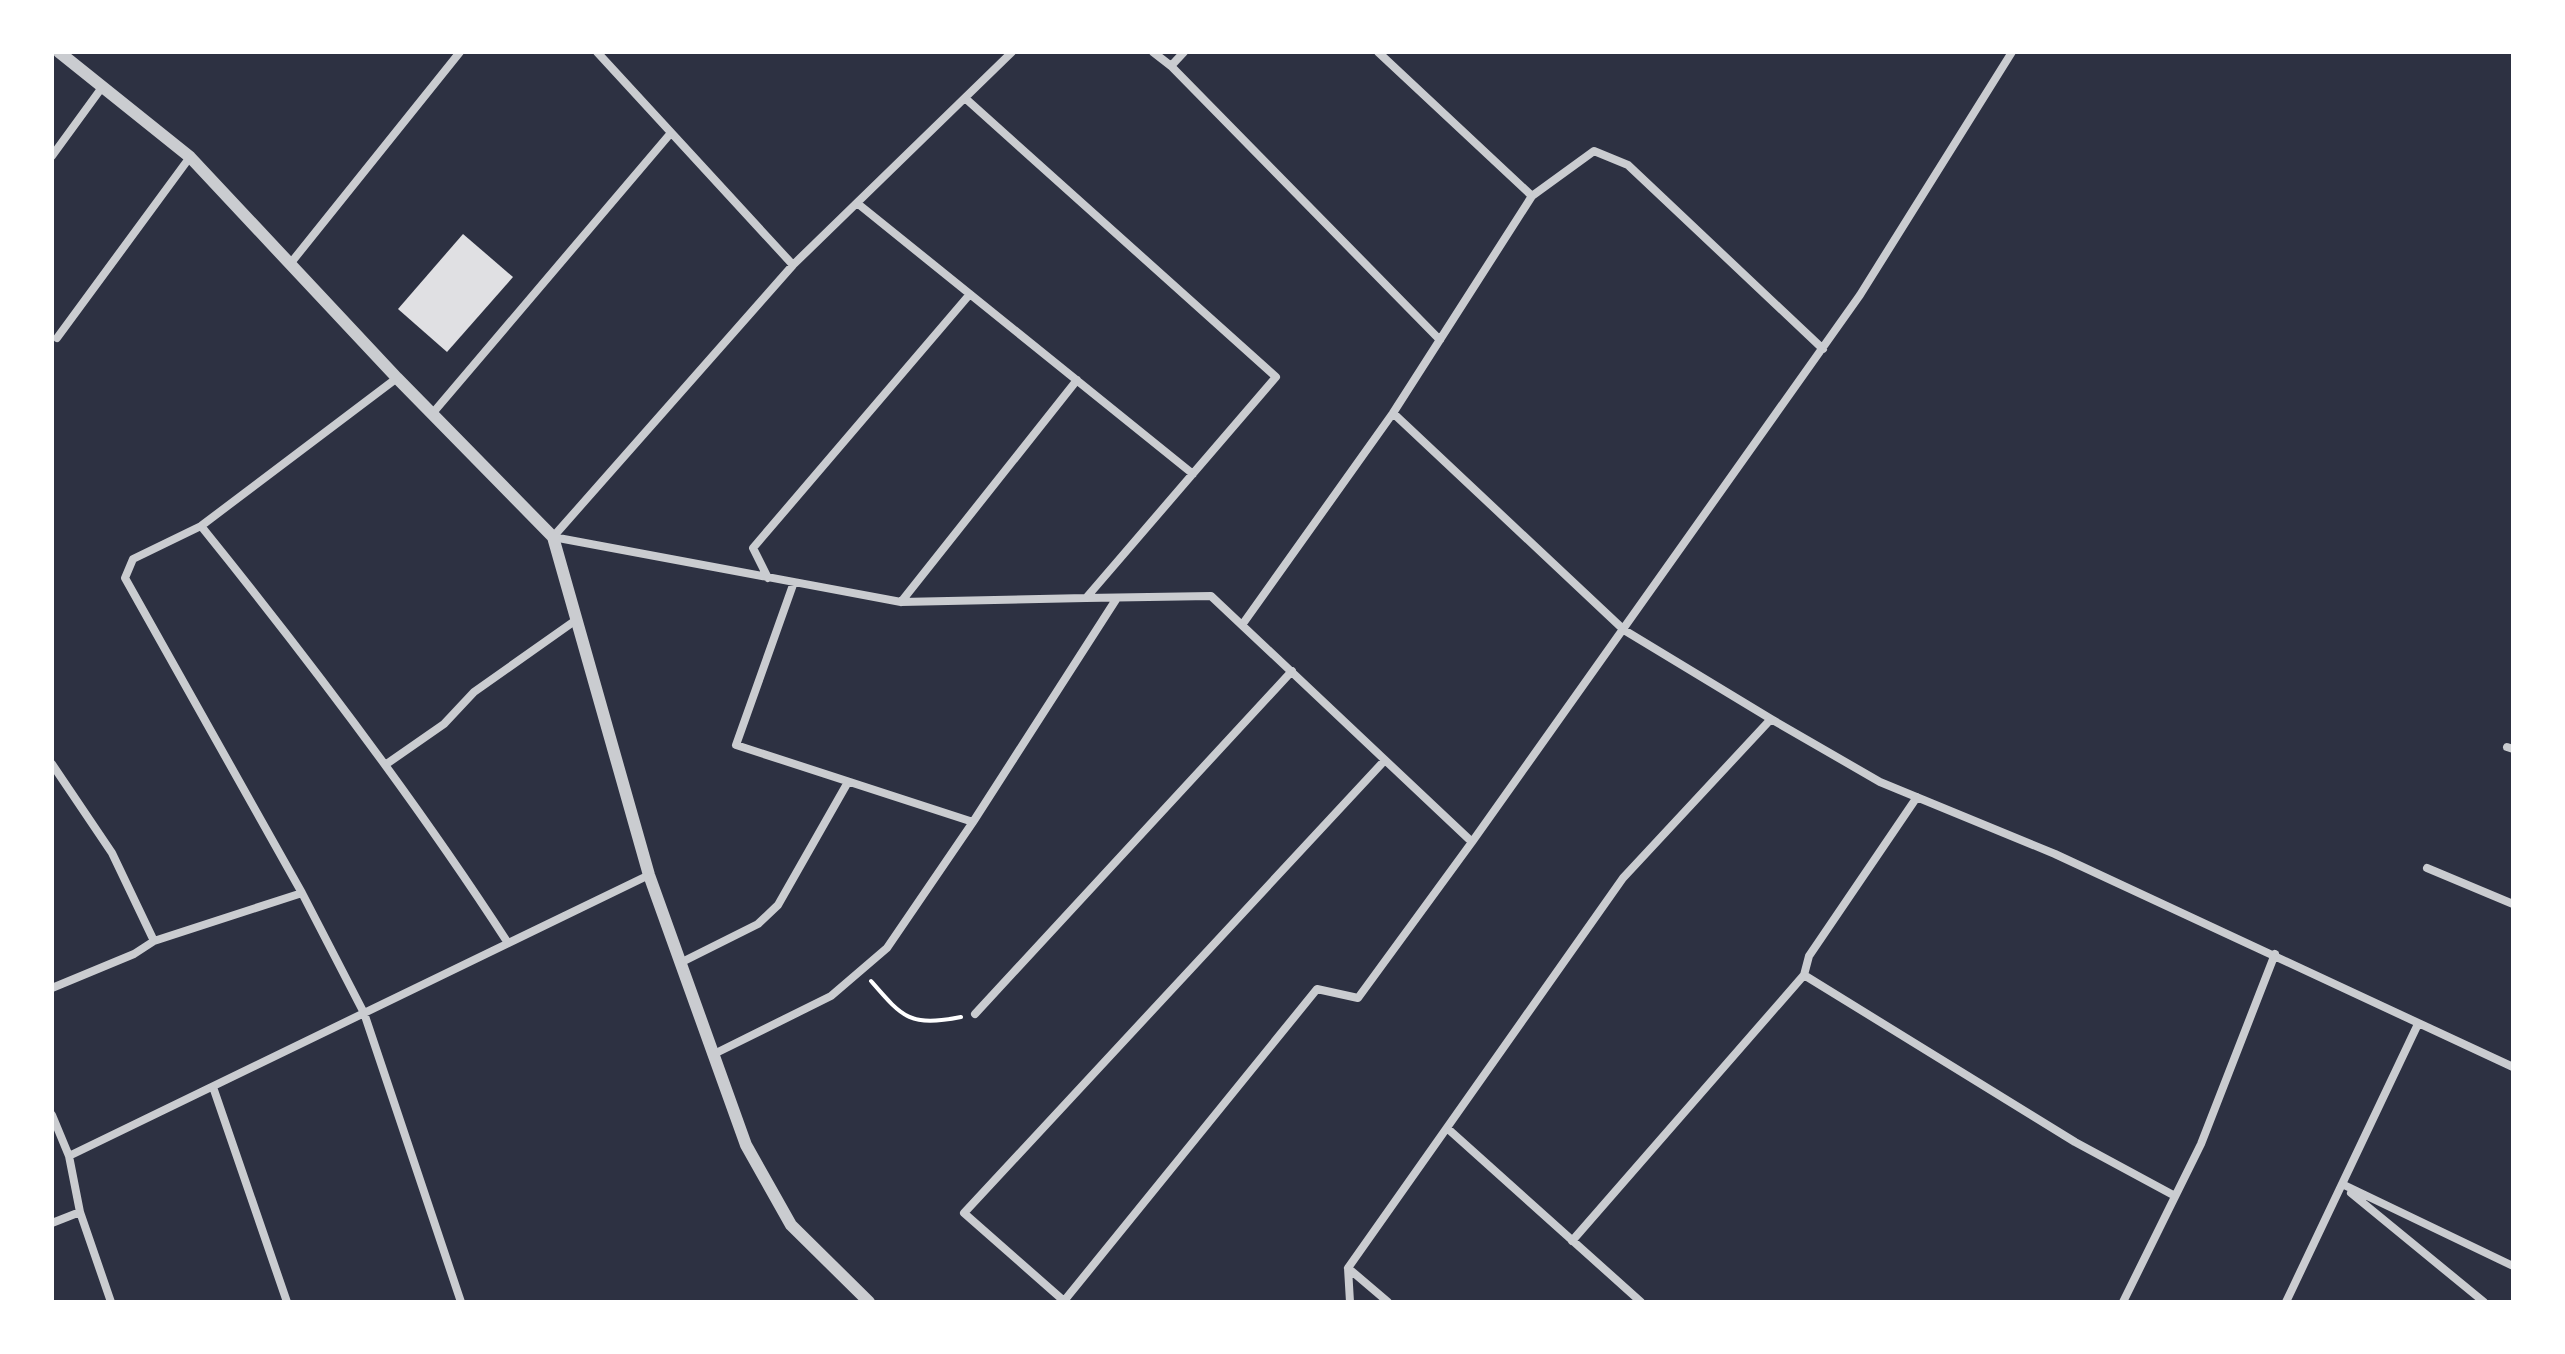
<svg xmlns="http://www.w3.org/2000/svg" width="2565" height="1354" font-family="'Open Sans',sans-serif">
<rect width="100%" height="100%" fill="#2d3142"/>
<path fill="#e0e0e3" d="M463,234L513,277L447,352L398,309Z"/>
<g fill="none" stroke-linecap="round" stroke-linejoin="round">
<path stroke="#fff" stroke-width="4" d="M871,981C903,1018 910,1027 961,1017"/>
<path stroke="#caccd0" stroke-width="8" d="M1153,52L1171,66L1184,52
M1378,52L1532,196L1393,413
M1171,66L1440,340
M52,156L103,86
M1532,196L1594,151L1628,165L1823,349
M857,203L1193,474
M290,264L460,52
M793,265L1012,52
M57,338L190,157
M397,378L201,526L133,559L125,578L302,893L364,1013L461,1302
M432,414L670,134
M201,526C310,661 414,798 508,943
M553,537L901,602L1086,598L1276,377L965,98
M553,537L793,265L597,52
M768,578L753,548L970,294
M794,582L736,745L973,822
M1086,598L1211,596L1472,842L1860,295L2012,52
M901,602L1077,380
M1242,625L1393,413L1624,630L1771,719L1880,782L2055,854L2513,1067
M2507,747L2513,749
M1385,760L964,1213L1064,1301L1317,989L1358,998L1472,842
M52,764L112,853L154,941
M385,765L444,724L474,692L576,620
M2427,868L2513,904
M680,963L758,924L778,905L848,782
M1804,975L2075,1142L2175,1196
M52,988L134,954L154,941L302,893
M975,1014L1292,671
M712,1055L831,996L887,948L973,822L1117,598
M213,1087L287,1302
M52,1115L69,1156
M1447,1128L1641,1302
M2342,1184L2513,1266
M2351,1193L2484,1302
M80,1212L69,1156L649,875
M52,1223L80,1212L111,1302
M1572,1241L1804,975L1809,956L1917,797
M1348,1268L1388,1302
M1350,1302L1348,1268L1623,878L1771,719
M2123,1302L2201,1144L2275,954
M2286,1302L2418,1024"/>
<path stroke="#caccd0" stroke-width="12" d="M59,52L190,157L397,378L553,537L649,875L746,1145L791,1225L869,1302"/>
</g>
<rect width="2565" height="1354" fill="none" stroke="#ffffff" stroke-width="108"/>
</svg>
